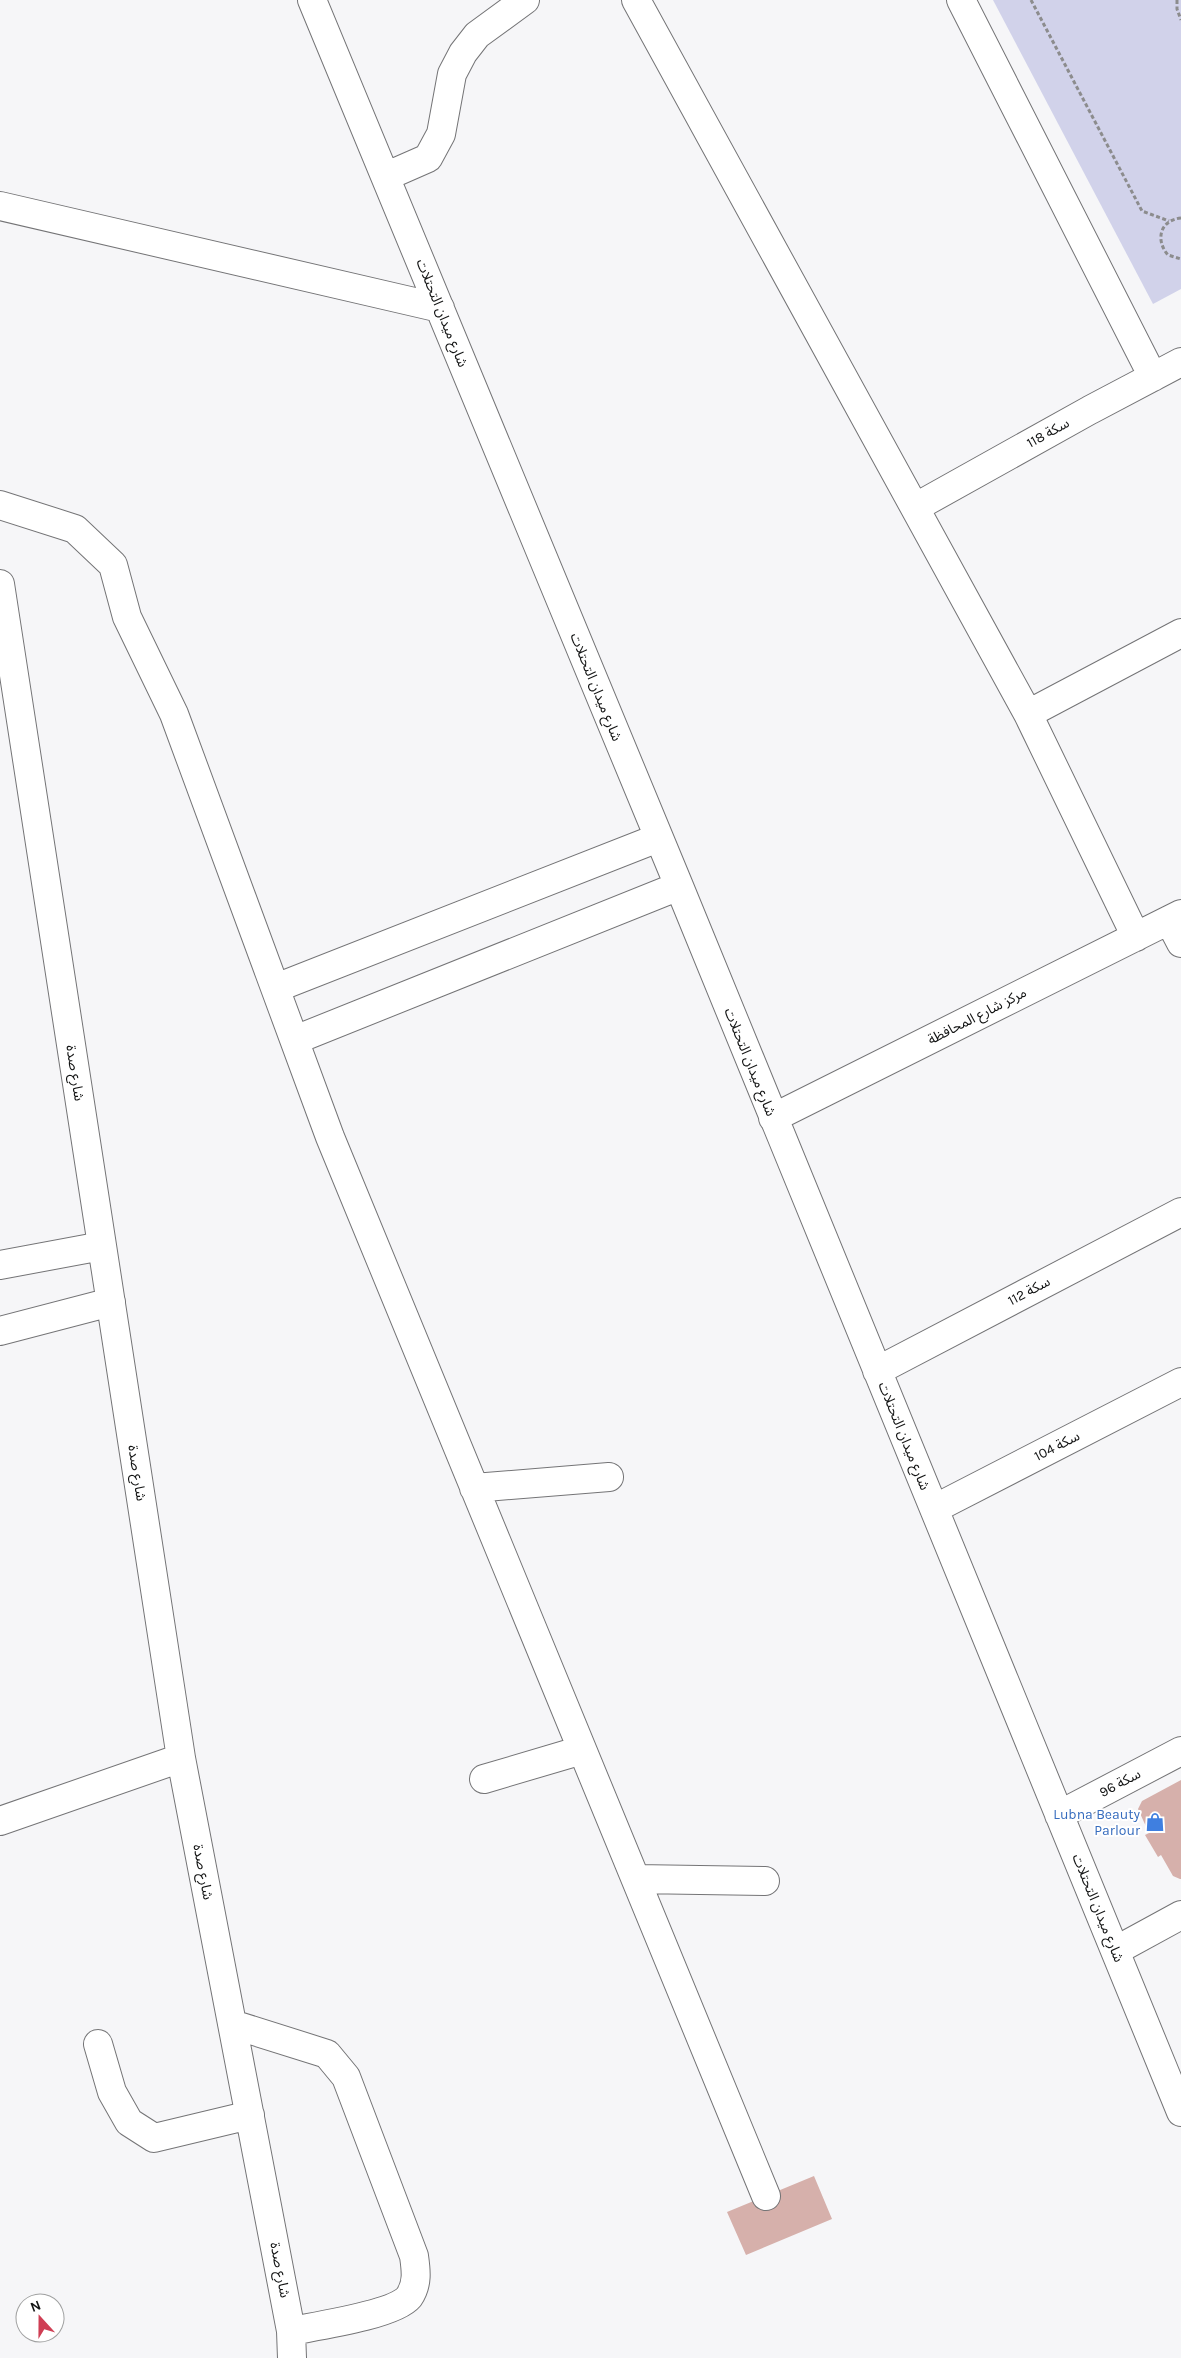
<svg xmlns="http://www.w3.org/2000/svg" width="1181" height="2358" font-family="Karla,'Noto Sans Arabic',sans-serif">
<rect width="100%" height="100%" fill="#f6f6f8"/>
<path fill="#d1d2ea" d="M993,0H1181V289L1153,304Z"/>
<path fill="#d6b0ab" d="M1181,1780V1879H1180L1173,1876L1161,1855L1158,1857L1145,1835L1149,1833L1138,1809L1142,1801Z
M814,2176L832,2219L746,2255L727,2212Z"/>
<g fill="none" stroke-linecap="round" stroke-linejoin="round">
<g stroke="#747476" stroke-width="30">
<path id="minor" d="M312,0L679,886L1181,2112
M636,0L1028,714L1136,937
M961,0L1153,377
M387,176L428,158L441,134L452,74L463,53L477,35L525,0
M0,206L440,308
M0,505L75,529L113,565L127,617L174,714L330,1137L766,2196
M916,507L1090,410L1181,362
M0,584L181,1758L291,2331L292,2358
M1028,714L1181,633
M1169,920L1181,943
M276,988L658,838
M295,1040L679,886
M773,1118L1181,914
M0,1265L102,1246
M0,1331L111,1302
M877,1371L1181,1212
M474,1488L609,1477
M934,1509L1181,1382
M484,1779L582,1750
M1059,1815L1181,1751
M0,1821L181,1758
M636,1879L765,1881
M1115,1951L1181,1915
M232,2024L327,2054L346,2077L414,2256C416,2270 418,2284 409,2297C394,2315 316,2326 291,2331
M98,2044L112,2092L129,2122L154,2138L250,2115"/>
</g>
<path stroke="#8c8c8d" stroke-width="3" stroke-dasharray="4 2.5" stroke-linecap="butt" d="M1031,0L1142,211L1169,221
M1177,0V9L1181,20
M1181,218C1160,220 1155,240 1168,255L1181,259"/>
<use href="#minor" stroke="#fff" stroke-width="28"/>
</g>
<defs>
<g id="shop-bare" transform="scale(1.5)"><path d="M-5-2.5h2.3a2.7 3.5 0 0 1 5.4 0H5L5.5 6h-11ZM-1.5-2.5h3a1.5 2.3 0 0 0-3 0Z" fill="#3f7fe0" stroke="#fff" stroke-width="2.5" paint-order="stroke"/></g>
</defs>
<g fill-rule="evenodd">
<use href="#shop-bare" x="1155" y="1822"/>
</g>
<g text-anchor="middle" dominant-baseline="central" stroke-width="4" stroke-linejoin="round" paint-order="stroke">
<g font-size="14" fill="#121313" stroke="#fff">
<text transform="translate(442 313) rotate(68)">شارع ميدان التحتلات</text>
<text transform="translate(1048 433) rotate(-29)">سكة 118</text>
<text transform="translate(596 687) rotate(68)">شارع ميدان التحتلات</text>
<text transform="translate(977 1016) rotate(-27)">مركز شارع المحافظة</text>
<text transform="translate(750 1062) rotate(68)">شارع ميدان التحتلات</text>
<text transform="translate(75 1073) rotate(81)">شارع صدة</text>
<text transform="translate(1029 1291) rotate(-28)">سكة 112</text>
<text transform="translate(904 1436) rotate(68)">شارع ميدان التحتلات</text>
<text transform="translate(1057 1446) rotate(-27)">سكة 104</text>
<text transform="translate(137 1473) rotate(81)">شارع صدة</text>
<text transform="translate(1120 1783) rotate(-28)">سكة 96</text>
<text transform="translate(203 1872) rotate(79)">شارع صدة</text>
<text transform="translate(1098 1908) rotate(68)">شارع ميدان التحتلات</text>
<text transform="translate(280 2270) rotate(79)">شارع صدة</text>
</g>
<g font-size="14" fill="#366cbe" stroke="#fff" text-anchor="end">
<text x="1140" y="1814">Lubna Beauty<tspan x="1140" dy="16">Parlour</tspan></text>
</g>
</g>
<g transform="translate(40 2318) rotate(339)"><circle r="24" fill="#ffffff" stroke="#a0a1a1"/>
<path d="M0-4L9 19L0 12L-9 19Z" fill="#cf3e54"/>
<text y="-8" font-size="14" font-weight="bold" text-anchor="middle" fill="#121313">N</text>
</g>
</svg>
